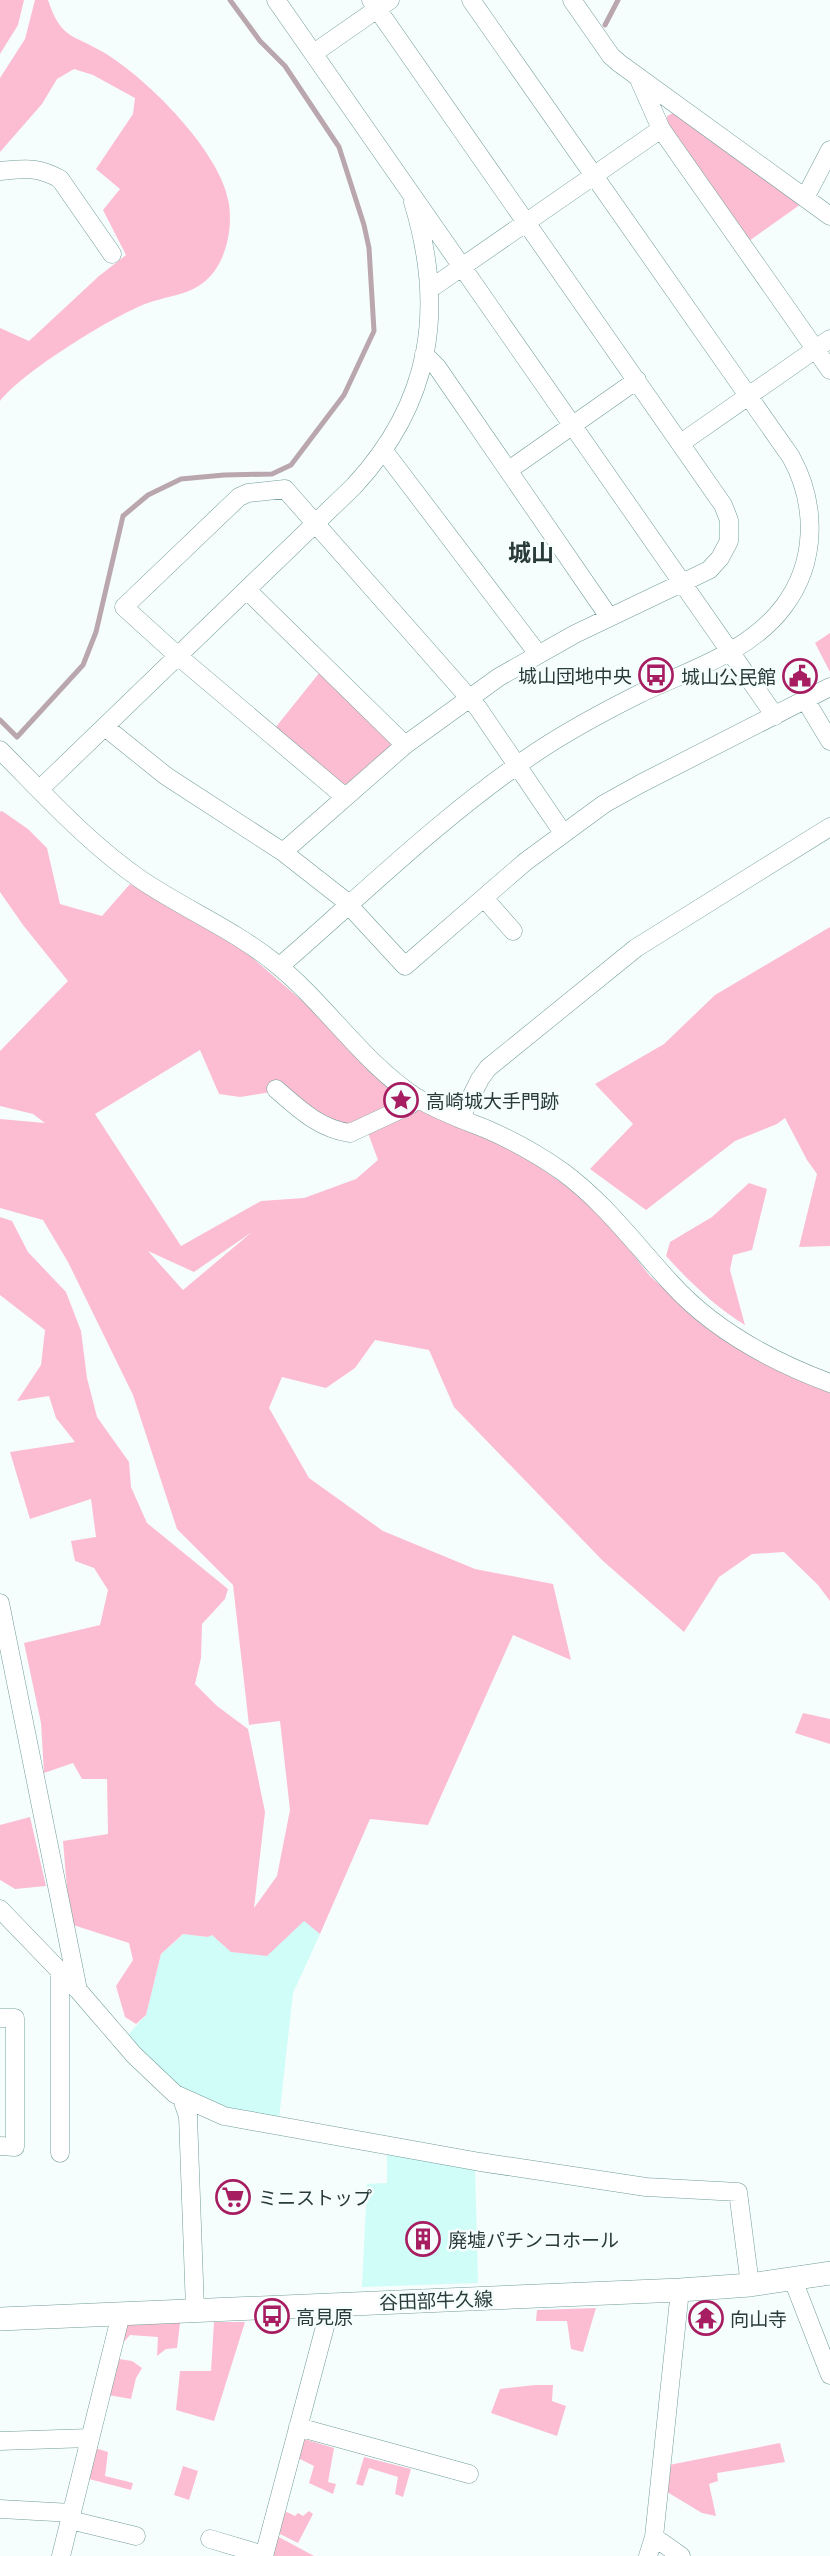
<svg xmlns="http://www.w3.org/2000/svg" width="830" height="2556" font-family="Commissioner,'Noto Sans JP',sans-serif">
<rect width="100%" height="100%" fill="#f5fefd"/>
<path fill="#d0fdf8" d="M304,1920L320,1934L293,1993L279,2119L229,2112L178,2088L126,2037L146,2015L161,1954L184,1934L207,1937L212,1935L231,1952Z
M387,2149L475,2165L478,2283L362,2287L367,2184L387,2183Z"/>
<path fill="#fcbdd2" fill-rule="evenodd" d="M0,0H24L18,25L0,54Z
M35,0H48C61,39 72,34 103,52C147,78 222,153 229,204C233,231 225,269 200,285C184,296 162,297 145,304C108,319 24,371 0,401V328L29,341L99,276L126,255L103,210L120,189L96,169L133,114L135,98L93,75L74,69L57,79L42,104L0,152V78L25,39Z
M675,112L801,204L749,241L667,122V116Z
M830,633V672L815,643Z
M320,672L389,738L391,745L347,784H341L275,728Z
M2,811L28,829L47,848L60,904L102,916L130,884L211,929L248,954L314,1011L369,1069L533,1163L581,1196L611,1227L650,1276L711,1331L779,1371L830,1393V1601L818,1585L784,1552L752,1554L719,1577L684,1632L603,1561L454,1407L429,1350L375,1340L355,1368L326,1388L282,1377L269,1408L309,1478L383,1531L475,1569L553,1584L571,1660L513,1635L428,1825L370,1819L320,1934L304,1921L267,1956L231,1952L212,1935L208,1937L183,1934L161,1954L146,2015L136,2024L125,2017L116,1986L133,1960L129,1943L70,1924L63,1841L108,1834L107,1779H82L73,1763L44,1773L41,1723L24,1643L100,1625L108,1590L94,1568L75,1561L71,1541L96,1537L91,1499L30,1519L10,1452L75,1442L56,1418L49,1396L17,1401L41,1365L45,1330L0,1295V1217L12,1221L28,1252L66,1292L81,1331L87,1378L97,1417L129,1462L131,1487L147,1523L228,1589L225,1599L202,1624L201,1658L195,1684L217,1706L248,1729L265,1812L254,1908L277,1876L290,1810L280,1721L249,1725L233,1585L177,1529L133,1395L68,1262L43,1220L0,1208V1119L45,1123L33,1114L0,1106V1051L68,981L23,925L0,892V812ZM200,1050L219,1094L240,1097L272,1092L353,1135L368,1133L378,1160L356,1179L304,1198L261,1201L181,1246L95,1114ZM252,1232L183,1290L148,1251L194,1272Z
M830,927V1246L799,1247L817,1174L807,1160L785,1118L777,1124L735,1141L646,1210L590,1169L633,1124L595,1084L664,1044L715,995Z
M749,1183L767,1189L752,1250L733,1255L730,1270L745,1325C714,1306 690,1282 666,1256L670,1242L712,1217Z
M803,1713L830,1719V1744L795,1733Z
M30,1817L46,1886L15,1889L0,1880V1825Z
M596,2308L583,2352L571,2349L567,2321H536L537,2310Z
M214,2322H245L214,2421L176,2410L180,2371H211Z
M133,2323H180L177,2348L166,2349L157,2356L158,2337L130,2335L121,2345L124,2325Z
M119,2359L132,2361L142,2368L136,2378L131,2399L108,2395Z
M535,2385H553L552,2401L566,2406L557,2436L491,2413L500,2389Z
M301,2438L334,2448L328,2482L336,2484L333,2494L309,2483L314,2466L296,2457Z
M780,2443L785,2462L717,2473L718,2481L709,2484L716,2516L702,2513L667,2492L669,2465Z
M95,2448L108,2452L105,2476L133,2483L131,2490L89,2479Z
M364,2457L411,2469L403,2497L395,2494L398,2477L369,2468L363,2486L356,2484Z
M183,2466L198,2471L189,2500L174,2495Z
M309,2511L313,2514L298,2543L276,2532L282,2514L287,2512L295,2516L298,2513L303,2516Z
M277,2536L314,2556H271Z"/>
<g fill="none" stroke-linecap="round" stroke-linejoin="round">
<path stroke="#baa7ae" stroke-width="5" d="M605,25L618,0
M0,720L17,737L83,665L96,632L123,516L148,495L181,479L224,475L272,474L291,465L344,395L374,331L369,248L364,225L339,147L285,66L260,41L230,0"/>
<g stroke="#729d99" stroke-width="19">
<path id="minor" d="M276,0L775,716
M572,0L611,56L619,63L830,216
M314,53L390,0
M638,77L661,129L830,370
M0,171C25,169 36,166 60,179L112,254
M805,198L830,150
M430,289L661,129
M424,354L437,367L609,617
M681,443L830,339
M384,451L538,654
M509,470L637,380
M247,590L405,745
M806,701L830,741
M105,727L166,776L283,852L343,899L405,966L525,862L604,804L640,784L830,687
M0,750C45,795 87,842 140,879C184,909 233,929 275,963C326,1004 362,1062 417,1098C438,1111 461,1119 484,1128C512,1140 539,1155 563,1172C605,1203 635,1244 670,1282C713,1330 771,1361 830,1383
M40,789L354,486C431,403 446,310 413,202
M345,797L178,656L124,607L239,497L248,493L285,489L478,708L563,833
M283,852L405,745L499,677L575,634L709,570L720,558L729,541V520L723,505L371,0
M484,898L513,931
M280,966C363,894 443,815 535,753C569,730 605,711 641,693C690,670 750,652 784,606C817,562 817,504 791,457L471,0
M276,1089C298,1108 319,1129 350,1133L410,1105L418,1098
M460,1119L480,1079L488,1068L636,948L830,827
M0,1603L78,1990
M0,1909L78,1990L134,2055L175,2094L224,2116L480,2162L646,2187L738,2192L750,2285
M0,2018H15V2147L0,2146
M182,2099L188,2116L195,2309
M60,2153V1974
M793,2280L830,2375
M298,2427L469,2474
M0,2441L90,2438
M0,2509L72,2513
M70,2520L136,2536
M654,2537L681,2556
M210,2539L264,2555
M61,2556L121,2314
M264,2556L331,2304
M648,2556L654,2537L680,2290"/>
</g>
<g stroke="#729d99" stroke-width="24">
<path id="major" d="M0,2319L680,2290L750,2285L830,2273"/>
</g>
<use href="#minor" stroke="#fff" stroke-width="18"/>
<use href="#major" stroke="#fff" stroke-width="23"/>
</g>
<defs>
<g id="bus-ring" transform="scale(1.75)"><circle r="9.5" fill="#f5fefd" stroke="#a71d62" stroke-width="1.5"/><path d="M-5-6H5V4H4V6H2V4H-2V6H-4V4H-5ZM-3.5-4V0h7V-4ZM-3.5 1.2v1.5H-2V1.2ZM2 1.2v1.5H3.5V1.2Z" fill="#a71d62"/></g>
<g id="civic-ring" transform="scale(1.75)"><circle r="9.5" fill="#f5fefd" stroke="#a71d62" stroke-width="1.5"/><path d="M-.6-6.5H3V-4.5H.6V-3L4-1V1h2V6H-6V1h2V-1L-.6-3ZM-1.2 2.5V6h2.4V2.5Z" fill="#a71d62"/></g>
<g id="sight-ring" transform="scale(1.75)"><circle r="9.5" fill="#f5fefd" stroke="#a71d62" stroke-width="1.5"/><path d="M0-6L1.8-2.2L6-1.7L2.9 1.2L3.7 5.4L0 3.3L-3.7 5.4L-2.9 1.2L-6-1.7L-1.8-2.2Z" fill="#a71d62"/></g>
<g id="supermarket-ring" transform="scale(1.75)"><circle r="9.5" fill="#f5fefd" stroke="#a71d62" stroke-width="1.5"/><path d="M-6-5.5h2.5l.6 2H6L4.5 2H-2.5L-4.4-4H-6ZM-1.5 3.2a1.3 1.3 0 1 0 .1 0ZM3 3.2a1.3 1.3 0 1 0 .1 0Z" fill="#a71d62"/></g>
<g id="building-ring" transform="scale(1.75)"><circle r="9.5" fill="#f5fefd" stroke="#a71d62" stroke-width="1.5"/><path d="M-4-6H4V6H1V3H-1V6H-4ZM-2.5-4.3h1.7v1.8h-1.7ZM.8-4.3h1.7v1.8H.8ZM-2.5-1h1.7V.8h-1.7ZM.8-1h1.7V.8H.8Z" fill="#a71d62"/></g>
<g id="temple-ring" transform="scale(1.75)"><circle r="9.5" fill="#f5fefd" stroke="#a71d62" stroke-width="1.5"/><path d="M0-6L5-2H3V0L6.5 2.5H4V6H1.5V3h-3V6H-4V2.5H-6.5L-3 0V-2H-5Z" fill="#a71d62"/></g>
</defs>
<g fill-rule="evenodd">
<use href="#bus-ring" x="656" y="675"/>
<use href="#civic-ring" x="800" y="676"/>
<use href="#sight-ring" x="401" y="1100"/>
<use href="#supermarket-ring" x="233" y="2197"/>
<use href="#building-ring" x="423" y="2239"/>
<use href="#bus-ring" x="272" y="2316"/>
<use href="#temple-ring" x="706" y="2318"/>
</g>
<g text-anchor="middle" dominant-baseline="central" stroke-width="5" stroke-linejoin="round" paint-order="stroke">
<g font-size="19" fill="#293b39" stroke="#f5fefd" text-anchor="start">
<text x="632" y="675" text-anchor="end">城山団地中央</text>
<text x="776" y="676" text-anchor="end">城山公民館</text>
<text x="426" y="1100">高崎城大手門跡</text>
<text x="258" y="2197">ミニストップ</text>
<text x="448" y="2239">廃墟パチンコホール</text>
<text x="296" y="2316">高見原</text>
<text x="730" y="2318">向山寺</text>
</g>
<g font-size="19" fill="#293b39" stroke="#f5fefd">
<text transform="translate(436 2300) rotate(-2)">谷田部牛久線</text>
</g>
<g font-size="23" font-weight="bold" fill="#293b39" stroke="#f5fefd">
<text x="531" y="552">城山</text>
</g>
</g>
</svg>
